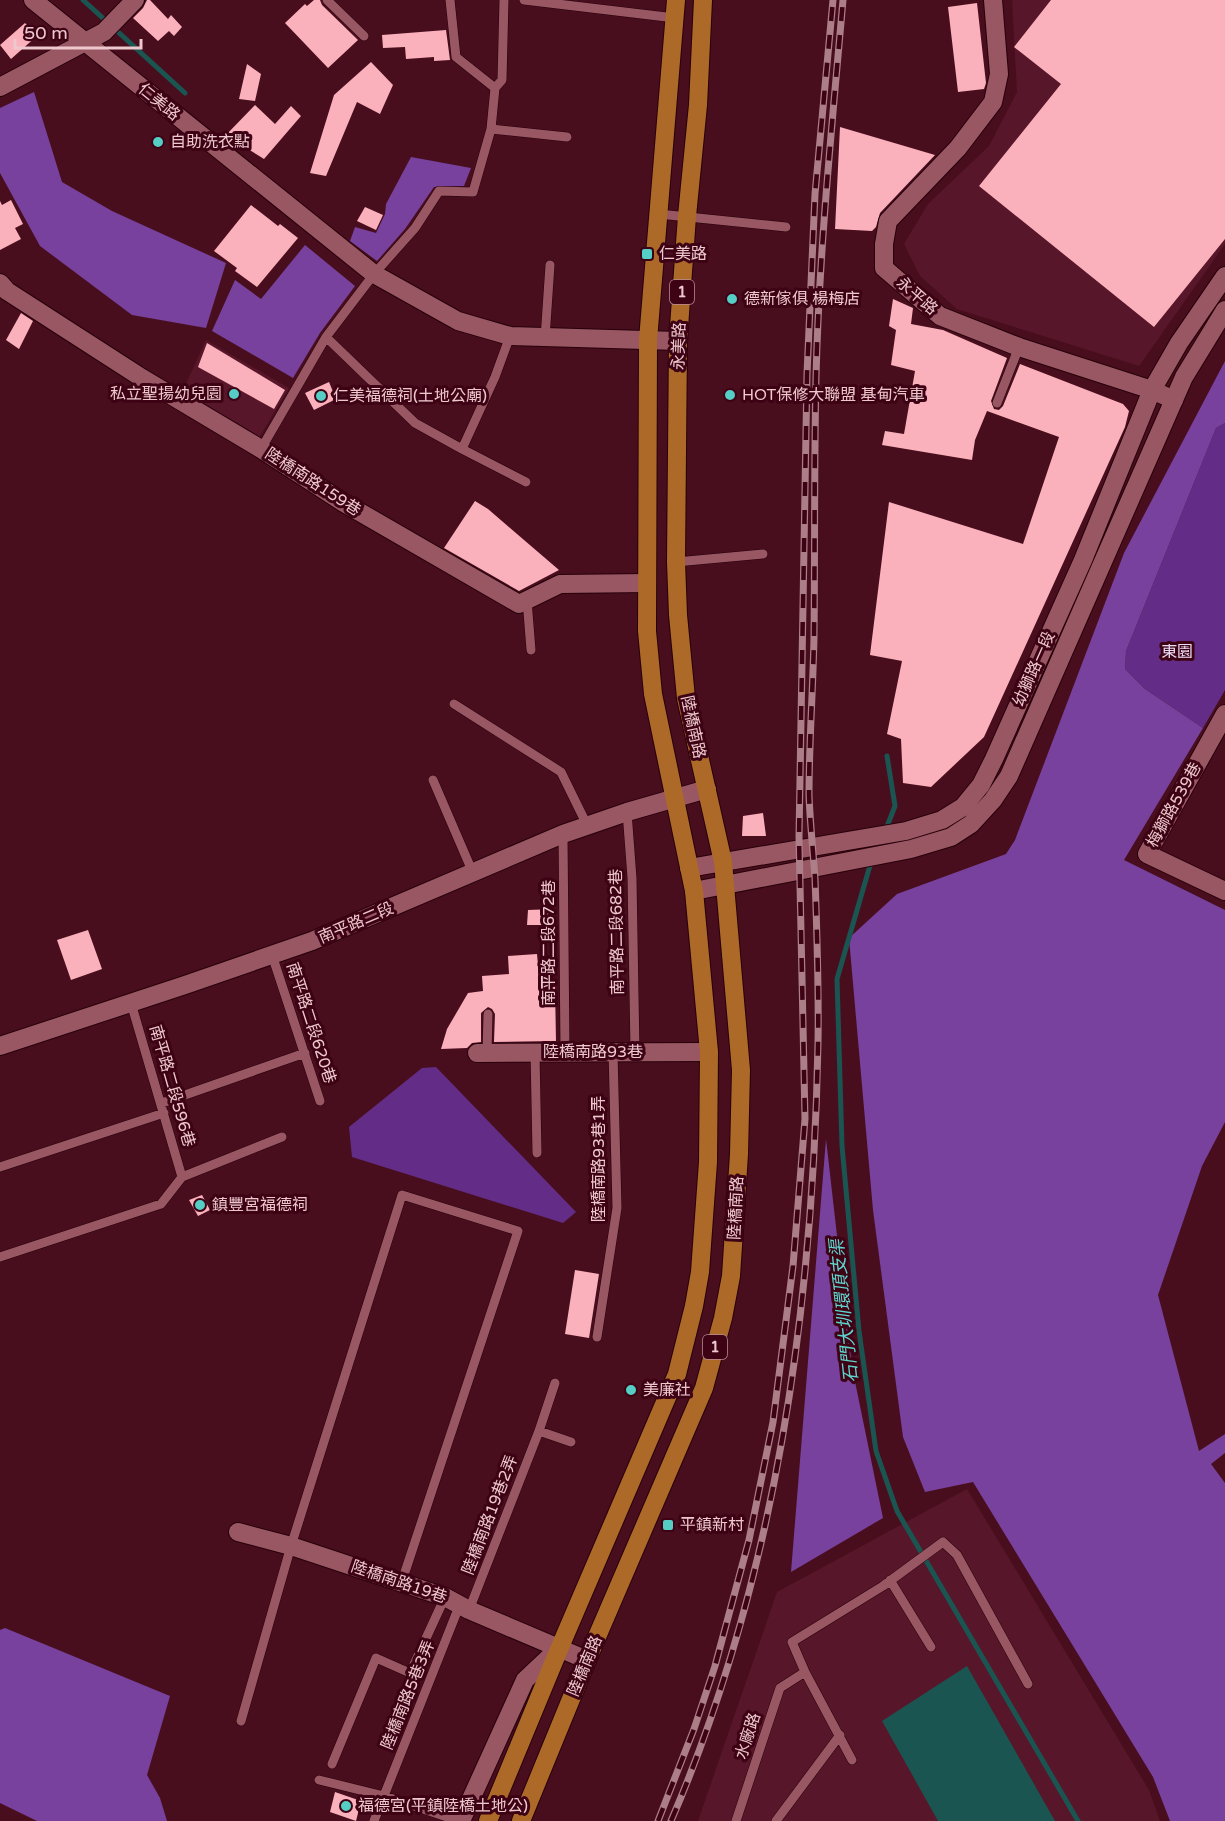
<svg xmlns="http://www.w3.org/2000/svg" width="1225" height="1821" font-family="'Varela Round','Noto Sans TC',sans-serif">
<rect width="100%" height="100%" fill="#480e1e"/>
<path fill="#571629" d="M1012,0H1225V244L1139,366L957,309L920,276L904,244L928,204L989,146L1017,92Z
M206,340L289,388L257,441L179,399Z
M967,1489L1149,1790L1160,1821H698L777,1592Z"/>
<path fill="#632d87" d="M1225,423V690L1203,728L1145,689L1125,669L1126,651L1216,428Z
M436,1067L576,1212L563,1223L352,1157L349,1127L422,1068Z"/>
<path fill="#77419d" d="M34,92L62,182L112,211L226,263L206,328L132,315L40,246L0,173V108Z
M411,157L471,168L464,186L434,187L405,229L377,261L350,241L355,227L376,233L385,214L386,204Z
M305,245L355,286L320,333L293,378L212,331L235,280L261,299Z
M1225,361V423L1216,428L1126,651L1125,669L1145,689L1203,728L1124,860L1225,910V1122L1202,1166L1158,1295L1199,1451L1225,1434V1453L1211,1464L1225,1483V1821H1170L1153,1777L973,1482L925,1492L903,1437L873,1210L849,938L897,894L1006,854L1015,840L1124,553Z
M826,1139L852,1367L883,1518L791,1572Z
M5,1628L170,1696L147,1775L160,1798L167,1821H37L0,1803V1630Z"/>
<path fill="#1b5551" d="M967,1666L1055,1821H938L882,1721Z"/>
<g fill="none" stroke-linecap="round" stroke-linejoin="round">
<path stroke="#1b5551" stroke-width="5" d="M83,0L185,93
M886,829L895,806L887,756
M871,862L837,979L842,1146L859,1331L876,1451L897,1511L1078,1821"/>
</g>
<path fill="#fbb1bc" d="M147,0H150L168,19L171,15L182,27L174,36L169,31L158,41L133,18L143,8Z
M314,0H320L322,5L358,40L328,68L285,23L305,4L307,6Z
M1051,0H1225V239L1154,327L979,186L1061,84L1014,47Z
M977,3L986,83L984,89L958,92L948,7Z
M25,23L37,36L11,59L0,45Z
M446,30L450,60L434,61V57L406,59L405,47L383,48L382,35Z
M371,62L393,85L380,114L357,102L326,176L310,173L334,95Z
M247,64L261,74L255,101L239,99Z
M255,105L275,124L291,106L301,116L264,159L226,135Z
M840,127L935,155L880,213L876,227L872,231L835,229Z
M11,200L23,224L15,228L21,239L0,250V201L2,205Z
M251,205L278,226L280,224L298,238L257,287L235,271L237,268L214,251Z
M365,207L383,215L376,230L357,221Z
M893,299L913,308L911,324L943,330L1007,358L991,401L994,409L999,410L1003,406L1020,364L1123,404L1129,411L1125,427L984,737L931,787L903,783L901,739L887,734L902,661L870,655L889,502L1023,544L1059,437L987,411L975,440L972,460L882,445L885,431L904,434L915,371L891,365L896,330L889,326Z
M21,313L33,321L19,349L6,340Z
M207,343L285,390L274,409L198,367Z
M329,382L336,399L314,410L305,393Z
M475,501L488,509L559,570L519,591L444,548Z
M763,813L766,836H742L743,816Z
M555,909V925H527L528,910Z
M88,930L102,969L71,980L57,940Z
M537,954L540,988L555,987L556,1041L494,1042L495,1014L492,1009L488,1007L481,1013V1042L472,1043L467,1048L441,1049L447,1029L468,993L483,991L482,976L509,974L508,956Z
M202,1195L210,1210L198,1216L189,1200Z
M575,1270L599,1274L589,1338L565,1334Z
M335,1792L361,1801L356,1821L330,1812Z"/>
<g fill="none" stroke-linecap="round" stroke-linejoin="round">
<g stroke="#27000a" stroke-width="10">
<path id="lane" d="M327,0L364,36
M524,0L675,18
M495,88L502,80L504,0
M491,129L567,137
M659,214L786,227
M326,337L415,423L462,449L526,482
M545,338L550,265
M997,403L1019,347
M261,449L326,337L374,274L415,228L439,191L473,192L491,129L495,88L456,57L450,0
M462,449L495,377L510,336
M676,562L763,554
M527,600L531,650
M454,704L561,772L587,825
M433,780L473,873
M627,812L632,878L635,1052
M563,834L565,1052
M272,955L320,1101
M131,1003L182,1177
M487,1053L488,1014
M535,1053L537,1153
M162,1103L305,1053
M0,1167L164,1113
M0,1257L161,1204L182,1177L282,1137
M597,1337L617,1208L613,1052
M539,1431L571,1442
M890,1580L931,1647
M469,1610L539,1431L555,1383
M241,1721L291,1546L402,1195L518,1231L402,1581
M852,1760L805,1672L792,1642L883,1586L943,1542L957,1555L1028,1684
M332,1764L376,1658L410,1673L445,1597
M319,1780L384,1796L459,1821
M374,1821L460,1604
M736,1821L780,1688L805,1672
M776,1821L840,1735"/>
</g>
<g stroke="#27000a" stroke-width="20">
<path id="street" d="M33,0L374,274L458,321L510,336L678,341
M993,0L999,74L993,102L958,148L888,221L884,244V268L940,316L1019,347L1152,390L1174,400
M0,87L104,32L135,0
M0,283L7,291L142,378L261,449L344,503L519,604L560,584L647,583
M1225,714L1147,854L1225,891
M477,1053L709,1052
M238,1532L291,1546L445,1597L469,1610L587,1660
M461,1821L525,1680L560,1647"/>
</g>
<g stroke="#27000a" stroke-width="20">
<path id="secondary" d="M689,868L906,831L942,820L963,807L981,785L994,759L1083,560L1152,390L1179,343L1225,276
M694,891L911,849L951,837L971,824L993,800L1009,776L1184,377L1225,310
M0,1046L185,985L312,941L563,834L627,812L707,789"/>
</g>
<g stroke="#27000a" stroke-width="20">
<path id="primary" d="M488,1821L560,1647L677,1374L694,1306L700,1272L708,1162L709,1052L694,891L653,694L647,631L648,340L676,0
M521,1821L587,1660L704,1388L723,1318L731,1276L739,1154L741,1070L723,862L686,698L678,615L676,562L678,341L687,216L698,105L703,0"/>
</g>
<use href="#lane" stroke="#995763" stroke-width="9"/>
<use href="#street" stroke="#995763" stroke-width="18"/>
<use href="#secondary" stroke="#995763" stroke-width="18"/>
<use href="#primary" stroke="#ad6928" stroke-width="18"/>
<g stroke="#ac7e87" stroke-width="7">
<path id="rail" d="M658,1821L694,1729L715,1666L749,1540L773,1422L793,1266L805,1119L799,837L807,374L815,194L833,0
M671,1821C776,1577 813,1308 818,1044C819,989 817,933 815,878C813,850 810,822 809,795C809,742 813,690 814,637C815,551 814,465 816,378C819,252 832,126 843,0"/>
</g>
<use href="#rail" stroke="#3d0315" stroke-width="4.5" stroke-dasharray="14" stroke-linecap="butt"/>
</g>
<g fill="#55cec5" stroke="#3d0315" stroke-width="2">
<circle cx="158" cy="142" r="6"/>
<rect x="641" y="248" width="12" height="12" rx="3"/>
<circle cx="732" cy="299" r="6"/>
<circle cx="234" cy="394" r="6"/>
<circle cx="730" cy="395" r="6"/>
<circle cx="321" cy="396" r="6"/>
<circle cx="200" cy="1205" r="6"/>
<circle cx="631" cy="1390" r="6"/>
<rect x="662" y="1519" width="12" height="12" rx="3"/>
<circle cx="346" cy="1806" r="6"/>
</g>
<g text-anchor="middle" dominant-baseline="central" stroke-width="6" stroke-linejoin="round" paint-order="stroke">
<g fill="#3d0315" stroke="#b98d96" stroke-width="1.5">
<rect x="670" y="280" width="24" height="24" rx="4.5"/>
<rect x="703" y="1335" width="24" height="24" rx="4.5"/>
</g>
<g font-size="15" font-weight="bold" fill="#eec8cd">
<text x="682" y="292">1</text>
<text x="715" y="1347">1</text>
</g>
<g font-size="16" fill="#eec8cd" stroke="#3d0315">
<text transform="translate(159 102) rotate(39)">仁美路</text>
<text transform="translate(917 296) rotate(41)">永平路</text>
<text transform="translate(679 346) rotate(-88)">永美路</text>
<text transform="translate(313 482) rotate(33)">陸橋南路159巷</text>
<text transform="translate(1034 669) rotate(-66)">幼獅路一段</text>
<text transform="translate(693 727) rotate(78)">陸橋南路</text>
<text transform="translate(1174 805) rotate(-61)">梅獅路539巷</text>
<text transform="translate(356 923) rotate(-23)">南平路二段</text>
<text transform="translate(617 932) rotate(-91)">南平路二段682巷</text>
<text transform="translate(549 943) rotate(-90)">南平路二段672巷</text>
<text transform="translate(311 1023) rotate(72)">南平路二段620巷</text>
<text x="593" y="1052">陸橋南路93巷</text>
<text transform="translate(172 1086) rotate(74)">南平路二段596巷</text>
<text transform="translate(599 1159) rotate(-90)">陸橋南路93巷1弄</text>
<text transform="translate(736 1208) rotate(-87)">陸橋南路</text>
<text transform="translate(490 1515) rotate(-69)">陸橋南路19巷2弄</text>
<text transform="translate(399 1582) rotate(19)">陸橋南路19巷</text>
<text transform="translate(585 1666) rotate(-67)">陸橋南路</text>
<text transform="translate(408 1695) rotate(-68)">陸橋南路5巷3弄</text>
<text transform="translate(748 1736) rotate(-72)">水廠路</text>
</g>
<g font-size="16" fill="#eec8cd" stroke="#3d0315" text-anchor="start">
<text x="170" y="142">自助洗衣點</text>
<text x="659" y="254">仁美路</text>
<text x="744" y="299">德新傢俱 楊梅店</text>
<text x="222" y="394" text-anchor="end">私立聖揚幼兒園</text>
<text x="742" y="395">HOT保修大聯盟 基甸汽車</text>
<text x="333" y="396">仁美福德祠(土地公廟)</text>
<text x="212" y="1205">鎮豐宮福德祠</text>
<text x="643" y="1390">美廉社</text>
<text x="680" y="1525">平鎮新村</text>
<text x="358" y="1806">福德宮(平鎮陸橋土地公)</text>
</g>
<g font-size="16" fill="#e9dcf5" stroke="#3d0315">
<text x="1177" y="652">東園</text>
</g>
<g font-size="18" font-style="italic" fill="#5fd5cd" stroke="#3d0315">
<text transform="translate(844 1311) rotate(-96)">石門大圳環頂支渠</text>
</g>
</g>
<path d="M15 39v9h126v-9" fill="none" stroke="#eec8cd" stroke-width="3"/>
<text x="24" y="39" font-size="18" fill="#eec8cd" stroke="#3d0315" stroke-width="4.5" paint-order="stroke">50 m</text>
</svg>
